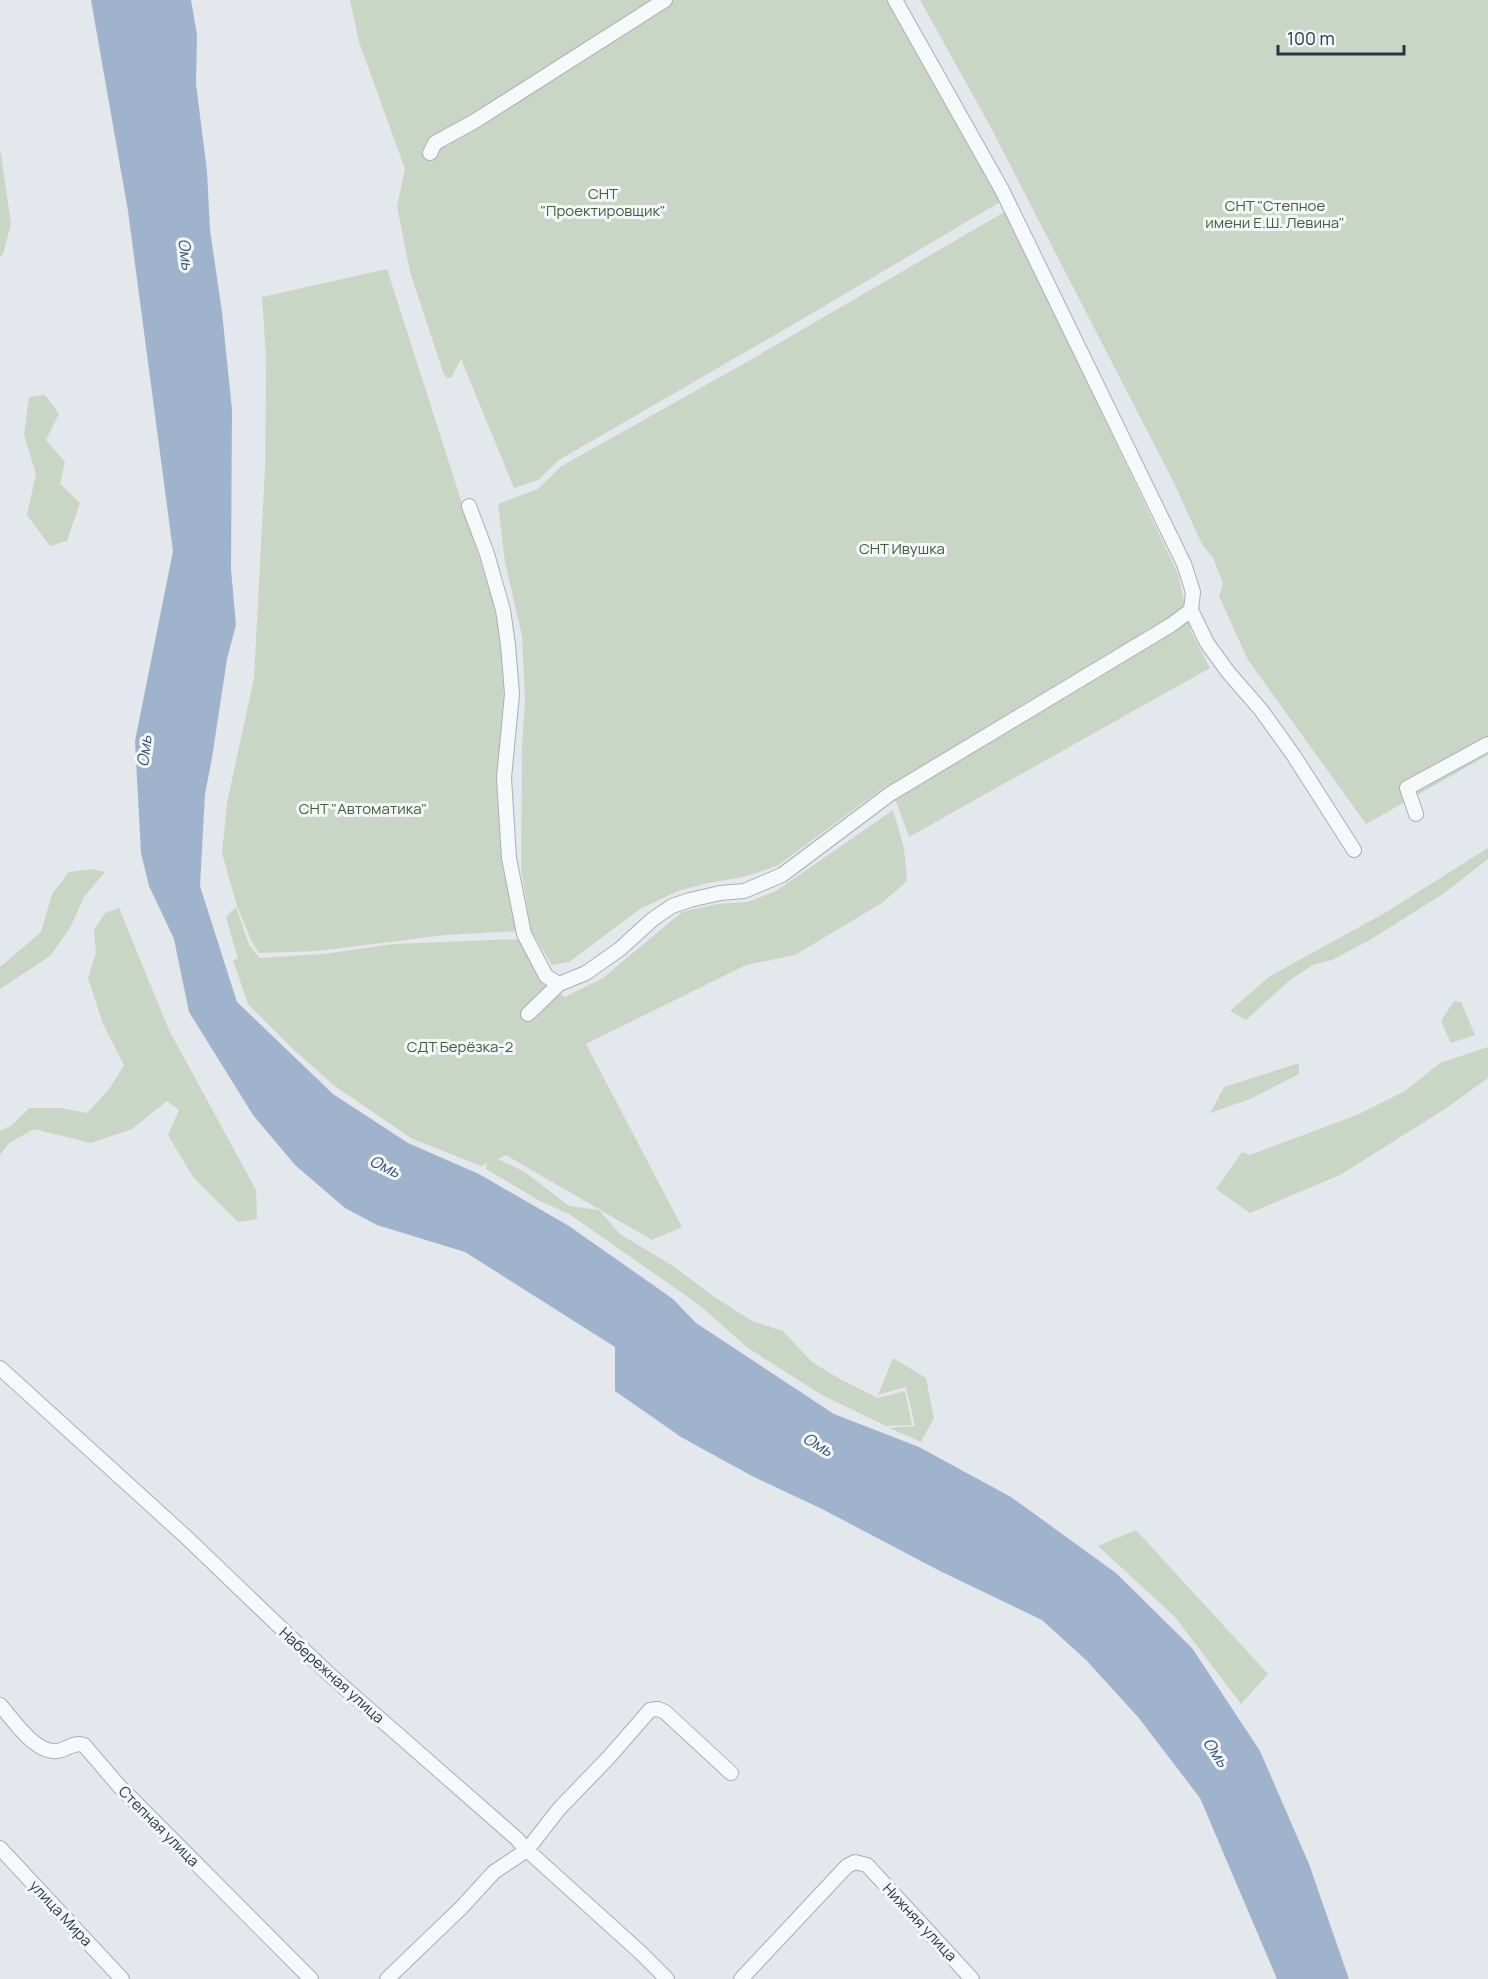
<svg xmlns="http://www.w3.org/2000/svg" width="1488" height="1979" font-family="Manrope,sans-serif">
<rect width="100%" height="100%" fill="#e4e7ec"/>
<path fill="#c9d6c5" d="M350,0H886L1000,202L811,314L559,460L538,480L514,488L461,359L451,378H447L443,372L410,272L397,206L405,169L359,42Z
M920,0H1488V755L1366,824L1248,660L1219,596L1223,583L1213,558L1202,544L1172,479L990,126Z
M0,148L11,224L3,254L0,257Z
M1006,211L1178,574L1191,631L1210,668L909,837L897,804L886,786L777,866L743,877L708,883L678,891L640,909L569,962L552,965L531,930L521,870L522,746L525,701L522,636L505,562L498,504L538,489L560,467L745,363Z
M387,269L499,619L504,698L497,792L502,867L518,931L445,935L317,951L259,953L251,940L237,906L222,853L227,803L254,678L265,469L266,356L262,297Z
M45,395L59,414L46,440L65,462L60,484L80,503L67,541L50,546L27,515L36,474L24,435L29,397Z
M893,810L904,848L907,881L882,903L795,955L746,965L586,1044L682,1227L652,1240L506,1155L498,1159L525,1172L569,1206L599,1210L620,1234L673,1266L713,1296L752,1321L783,1331L812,1362L840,1379L878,1398L905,1391L912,1425L886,1426L822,1395L748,1348L698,1304L569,1214L538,1200L486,1169L487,1163L481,1166L411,1138L336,1087L294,1050L248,1004L233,960L238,959L226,917L236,907L249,945L260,958L323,954L394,944L518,939L544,983L565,997L603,978L682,912L717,904L748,902L776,891Z
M1488,848V859L1443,894L1368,941L1332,960L1313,965L1290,980L1246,1020L1230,1011L1270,976L1383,914Z
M92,869L105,872L84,897L70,928L50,956L0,989V967L41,932L52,894L69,872Z
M119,908L169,1030L256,1190L257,1219L238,1222L193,1177L168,1135L179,1110L167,1101L132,1129L91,1143L34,1129L9,1143L0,1155V1131L11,1126L29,1108H61L87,1113L110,1088L124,1065L103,1024L88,978L96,953L94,930L105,913Z
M1454,1001L1461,1002L1475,1035L1451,1043L1441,1021Z
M1488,1047V1078L1445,1109L1340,1175L1250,1213L1216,1189L1242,1152L1250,1155L1357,1115L1405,1091L1440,1063Z
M1299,1063V1074L1250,1099L1210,1113L1224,1087Z
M893,1358L926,1378L934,1418L921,1442L889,1428L915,1426L906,1387L878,1395Z
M1136,1530L1268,1674L1241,1704L1175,1617L1098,1546Z"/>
<path fill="#9fb4cc" d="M91,0H191L197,35L196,84L207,171L210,230L222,312L232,410L231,569L236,625L227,659L212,758L205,794L200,886L237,1002L333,1094L408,1143L479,1174L569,1226L673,1299L696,1323L834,1414L919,1447L1011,1497L1116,1573L1192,1648L1260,1751L1309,1864L1349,1979H1277L1200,1798L1138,1717L1086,1660L1042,1620L940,1571L822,1509L752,1476L681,1437L615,1391V1347L465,1252L377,1225L345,1208L295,1165L253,1115L189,1012L174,939L149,886L141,853L135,741L173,551L128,211Z"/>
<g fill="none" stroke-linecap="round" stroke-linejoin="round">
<g stroke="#a9aeb7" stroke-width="16">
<path id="minor" d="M895,0L1002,190L1184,564L1193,592L1191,610L1207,643L1228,672L1261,710L1294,756L1354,850
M430,153L435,143L475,121L665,0
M469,506L487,554L503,610L508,645L512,694L504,778L509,858L524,934L546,976L559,984
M1416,814L1407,788L1488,744
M528,1014L559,984L586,973L620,949L653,919L672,906L690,900L720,893L744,891L782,875L890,794L1171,625L1191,610
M0,1368L185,1536L330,1675L516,1838L527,1850L641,1953L667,1979
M0,1705C13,1719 35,1754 57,1751C67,1750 74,1741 84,1745L119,1786L311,1979
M0,1848L122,1979
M387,1979L461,1908L494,1872L527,1850L559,1809L610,1756L650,1710L658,1709L665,1712L731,1773
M741,1979L847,1866L855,1862L867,1865L972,1979"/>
</g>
<use href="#minor" stroke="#f7f8fa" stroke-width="14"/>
</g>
<g text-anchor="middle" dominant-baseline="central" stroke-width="6" stroke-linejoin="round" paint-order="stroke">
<g font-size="15" fill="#3f6138" stroke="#f4f6f9">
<text x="603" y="193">СНТ<tspan x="603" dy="17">"Проектировщик"</tspan></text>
<text x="1275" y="205">СНТ "Степное<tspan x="1275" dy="17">имени Е.Ш. Левина"</tspan></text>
<text x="902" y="548">СНТ Ивушка</text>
<text x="363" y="808">СНТ "Автоматика"</text>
<text x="460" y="1046">СДТ Берёзка-2</text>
</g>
<g font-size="15" fill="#2b3445" stroke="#f4f6f9">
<text transform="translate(332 1675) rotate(42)">Набережная улица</text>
<text transform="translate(159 1826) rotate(45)">Степная улица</text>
<text transform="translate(61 1913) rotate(47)">улица Мира</text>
<text transform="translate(920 1922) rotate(47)">Нижняя улица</text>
</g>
<g font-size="16" font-style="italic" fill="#34527a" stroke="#f4f6f9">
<text transform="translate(186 254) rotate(83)">Омь</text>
<text transform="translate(144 751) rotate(-83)">Омь</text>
<text transform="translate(385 1166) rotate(25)">Омь</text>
<text transform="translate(818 1444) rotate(30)">Омь</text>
<text transform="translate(1216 1752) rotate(56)">Омь</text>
</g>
</g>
<path d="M1278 45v9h126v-9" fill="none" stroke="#2b3445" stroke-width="3"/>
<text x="1287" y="45" font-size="18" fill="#2b3445" stroke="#f4f6f9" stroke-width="4.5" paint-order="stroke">100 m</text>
</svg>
